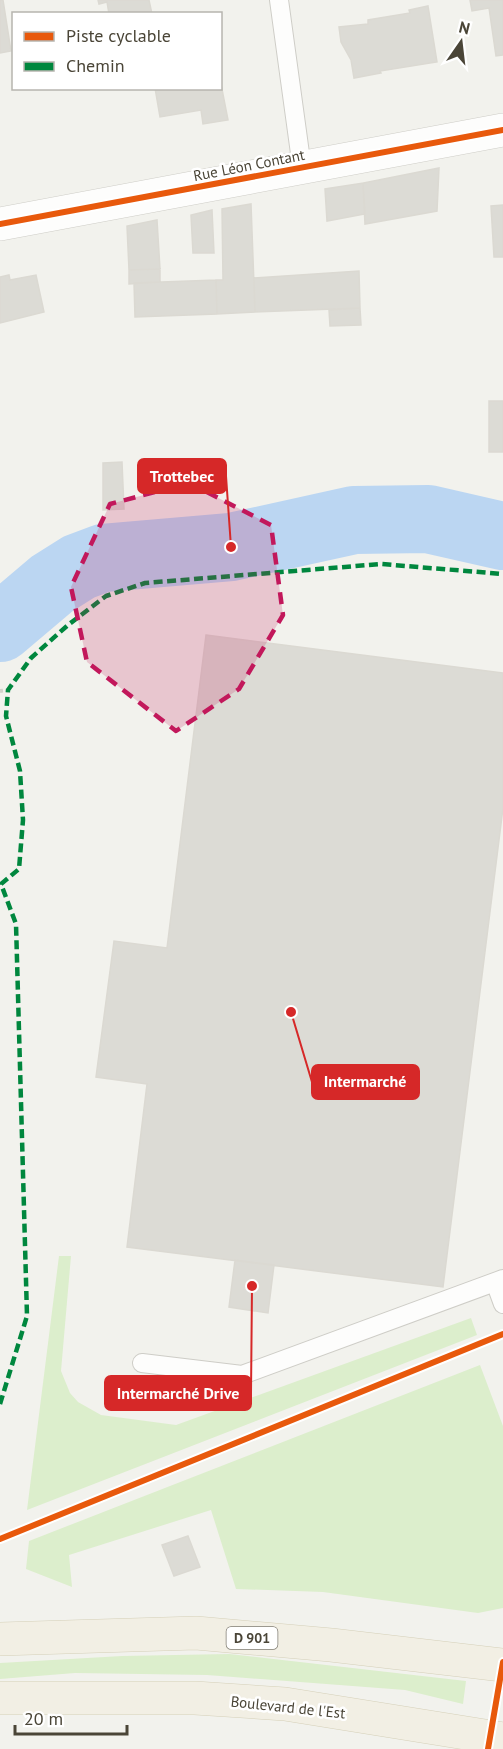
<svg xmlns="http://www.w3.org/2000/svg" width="503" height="1749" font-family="'PT Sans',sans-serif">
<rect width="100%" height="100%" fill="#f2f2ed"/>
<path fill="#dceecc" d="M59,1256H71L61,1371L70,1393L78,1402L101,1415L176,1425L471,1318L477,1335L27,1510Z
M480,1365L503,1426V1608L478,1613L323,1592L236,1589L211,1510L69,1555L72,1587L26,1569L29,1541Z
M229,1654L466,1681L463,1704L405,1690L207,1675L75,1673L0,1679V1663L122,1656Z"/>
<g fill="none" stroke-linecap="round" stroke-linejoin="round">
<path stroke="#bbd6f2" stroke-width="68" d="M0,628L52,584L79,567L103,558L231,547L354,520L428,519L503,536"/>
</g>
<path fill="#dcdbd5" stroke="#dbd9d2" stroke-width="1.5" d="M0,0H3L11,51L0,53Z
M98,0H149L152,14H109L107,2L99,4Z
M470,0H503V55L496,56L489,8L472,11Z
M428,6L437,62L380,71L381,73L354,78L351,60L341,42L339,27L368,24V20L410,13L409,10Z
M220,79L228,120L203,124L201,110L160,117L155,88H220Z
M439,168L437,211L365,224L363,183Z
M363,183L365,214L327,221L325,189Z
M251,204L255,312L217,314L216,280H223L222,209Z
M503,205V257H494L491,206Z
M212,210L214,253H193L191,215Z
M157,220L160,269L129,270L127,226Z
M160,269V282L129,284V270Z
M359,271L360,308L255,312L254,278Z
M9,275L10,280L36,275L44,312L0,323V277Z
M216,280L217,314L135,317L134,283Z
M360,308L361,325L330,326L329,310Z
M489,401H503V452H489Z
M122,462L124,509L103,510V463Z
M206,635L503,673V808L443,1287L127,1247L147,1084L96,1077L114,941L167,948Z
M235,1260L274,1265L268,1313L229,1307Z
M188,1536L200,1567L174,1576L162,1545Z"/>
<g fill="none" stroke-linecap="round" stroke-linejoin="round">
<g stroke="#cecdc7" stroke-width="20">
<path id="service" d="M279,0L302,168
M495,1282L503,1304
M142,1363L242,1375L503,1279"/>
</g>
<g stroke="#cecdc7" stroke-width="34">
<path id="minor" d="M0,224L503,130"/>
</g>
<g stroke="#d5d0b9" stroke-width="34">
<path id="primary" d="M0,1639L196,1633L331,1645L503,1665
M0,1698H195L285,1704L503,1739"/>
</g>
<path stroke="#d2d2cb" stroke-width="4" stroke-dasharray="3 3" stroke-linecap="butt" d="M0,691L8,690"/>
<use href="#service" stroke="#fdfdfc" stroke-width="18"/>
<use href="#minor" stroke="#fdfdfc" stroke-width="33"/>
<use href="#primary" stroke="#f2efe4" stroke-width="33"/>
<path stroke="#00873e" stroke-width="4.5" stroke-dasharray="9 4.5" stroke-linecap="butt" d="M0,1404L27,1316L16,924L1,884L19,869L23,820L20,771L6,716L8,690L31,658L68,625L106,596L145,583L381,564L503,574"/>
<g stroke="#fff" stroke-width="10">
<path id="cycleway" d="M0,224L503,130
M0,1539L503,1334
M488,1749L503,1662"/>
</g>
<use href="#cycleway" stroke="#e8590c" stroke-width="6"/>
</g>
<path fill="#c2185b" fill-opacity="0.2" stroke="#c2185b" stroke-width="4.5" stroke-dasharray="12 8" stroke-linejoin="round" d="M189,483L271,525L283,615L239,689L176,731L87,662L71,587L110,504Z"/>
<g text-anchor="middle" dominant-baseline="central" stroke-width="5" stroke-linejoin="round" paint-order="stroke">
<rect fill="#fff" stroke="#807d73" stroke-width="1.5" x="226.5" y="1627" width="51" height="22" rx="4.5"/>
<g font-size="14" font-weight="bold" fill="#4a4537">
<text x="252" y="1638">D 901</text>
</g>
<g font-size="15" fill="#4a4537" stroke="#fff">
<text transform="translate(249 165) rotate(-11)">Rue Léon Contant</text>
<text transform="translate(288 1707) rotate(6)">Boulevard de l'Est</text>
</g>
</g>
<path fill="none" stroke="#d62828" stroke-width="2" d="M231 547L226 476M291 1012L312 1082M252 1286L251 1393"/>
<g fill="#d62828" stroke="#fff" stroke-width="2">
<circle cx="231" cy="547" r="6"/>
<circle cx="291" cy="1012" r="6"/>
<circle cx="252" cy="1286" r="6"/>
</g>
<g fill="#d62828" stroke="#d62828" stroke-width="2">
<rect x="138" y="459" width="88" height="34" rx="6"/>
<rect x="312" y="1065" width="107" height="34" rx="6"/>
<rect x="105" y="1376" width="146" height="34" rx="6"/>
</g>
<g font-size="16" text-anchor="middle" font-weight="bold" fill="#fff">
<text x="182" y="482">Trottebec</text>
<text x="365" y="1087">Intermarché</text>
<text x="178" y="1399">Intermarché Drive</text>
</g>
<rect x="12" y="12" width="210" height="78" fill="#ffffff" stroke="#b7b5af" stroke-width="1.5"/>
<rect x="24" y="32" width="30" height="9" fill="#e8590c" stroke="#b7b5af" stroke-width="1.5"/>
<text x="66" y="42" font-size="18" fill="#4a4537">Piste cyclable</text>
<rect x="24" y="62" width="30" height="9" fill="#00873e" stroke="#b7b5af" stroke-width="1.5"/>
<text x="66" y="72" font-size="18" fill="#4a4537">Chemin</text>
<g transform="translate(461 42) rotate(14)" stroke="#ffffff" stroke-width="4.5" paint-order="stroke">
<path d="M0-4.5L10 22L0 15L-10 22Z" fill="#4a4537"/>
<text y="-9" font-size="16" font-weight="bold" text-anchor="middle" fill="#4a4537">N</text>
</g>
<path d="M15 1725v9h112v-9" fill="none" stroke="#4a4537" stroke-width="3"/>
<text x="24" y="1725" font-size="18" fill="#4a4537" stroke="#ffffff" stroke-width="4.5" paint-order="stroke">20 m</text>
</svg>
